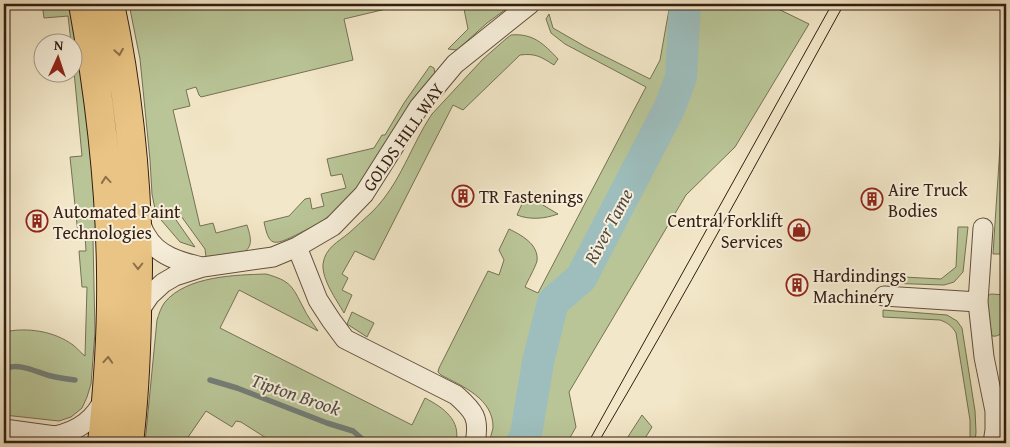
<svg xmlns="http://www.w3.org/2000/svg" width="1010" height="447" font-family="'Gentium Book Plus',serif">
<rect width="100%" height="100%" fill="#f2e7c8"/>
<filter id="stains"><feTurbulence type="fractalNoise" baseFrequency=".004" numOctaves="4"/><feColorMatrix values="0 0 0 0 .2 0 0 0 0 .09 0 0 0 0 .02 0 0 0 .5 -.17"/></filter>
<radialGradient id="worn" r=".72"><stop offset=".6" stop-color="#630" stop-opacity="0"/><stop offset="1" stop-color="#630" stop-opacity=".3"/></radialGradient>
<path fill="#b9c597" stroke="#767154" d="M42,4H71L92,124L100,238L93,239L95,332L91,384L87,397L82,408L71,417L59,421L4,415V332C27,327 54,331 73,345C78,349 81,353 85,356L87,287H82L79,251H86L85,235L78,234L70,157L82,156L73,61L72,42H71L68,16L44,18Z
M129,4H407L344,19L353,60L201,97L199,95L196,87L186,90L190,106L173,110L200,226L213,223L216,233L247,225C250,235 254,246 244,252L206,257L205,249L181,216L174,217L195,247L180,242L156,214L152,194L150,160L140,59Z
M463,4H513L487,23L457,50L448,49L468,29Z
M670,4H768L809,24L735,147L686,195L569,392L576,427L567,443H489C490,438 492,433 493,428C494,399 462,386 441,375L438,372L439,368L488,271L499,275L504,260L499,250L509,229C521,235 539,244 537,261C535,268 528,280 525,287L538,293L646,87L565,44L551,33L546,19L549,14L553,28L586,47L650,79L660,60Z
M511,35C533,33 544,44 558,59L554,65C541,57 536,53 520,55L463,110L453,105L374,260L355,251L342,274L348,278L342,290L352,295L344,313C336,299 322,280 323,264C325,248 338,242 349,233C357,226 364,219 372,212C401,183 410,147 432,114L483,59L507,38Z
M1006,55V254H993Z
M430,66L434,68L435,75C420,98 406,120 391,142C376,164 359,190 339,208C326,220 310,228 294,236C273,246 269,246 264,222L289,216L305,199L310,198L312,209L324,206L321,194L346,188L342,174L331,176L327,159L374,148L382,135H385L404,103Z
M526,195L558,214C544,219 530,220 517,215Z
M958,227H968L963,272L954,282L944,285L884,283L885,276L941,279L956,267Z
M266,274C291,281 292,286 303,307C307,316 313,323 318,331L239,290L220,328L412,425L425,398C444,408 461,420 456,443H274L241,422L236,421L232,427L206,411L184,443H145L157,320C159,314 161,307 165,302C187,276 235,275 266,274Z
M991,294L1006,295C1006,306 1010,339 992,336L985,297Z
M883,310L947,315L957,321L962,328L975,411L976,432L975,443H970V420L956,333C952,326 948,323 940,320L883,317Z
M352,312L374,323L367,337L347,324Z
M642,415L652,427L642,443H624Z"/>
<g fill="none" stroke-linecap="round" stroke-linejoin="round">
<path stroke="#737e78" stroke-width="5.5" d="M4,369C19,362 36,372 51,376C59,378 67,379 75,380
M210,380L237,388L327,423L353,431L367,443"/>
<path stroke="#9dbebd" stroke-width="32" d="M522,443L526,434L538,362L553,302L581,278L670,107L681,77L685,4"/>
<g stroke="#63503f" stroke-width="21">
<path id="minor" d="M140,221C142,226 143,231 146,235C157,256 181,262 202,267
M983,228L978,302L984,357L995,411V430L993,443
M297,247L318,300L331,320L345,339L456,395C474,411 480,418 475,443
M884,296L978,302
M137,314L150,295L163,283L175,276L203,267L273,257L297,247L333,226L364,194L419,107L455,64L530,4
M4,429L55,436L65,442
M55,436C79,431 95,419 105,397"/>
</g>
<g stroke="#331d11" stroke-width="30">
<path id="trunk" d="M83,4C99,92 110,182 111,272C112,329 108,387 102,443
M110,4C128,89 137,177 138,265C138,282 137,300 137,318C136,360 134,402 129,443"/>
</g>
<use href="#minor" stroke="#f7efdb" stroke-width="19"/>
<use href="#trunk" stroke="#e9c484" stroke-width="28"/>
<path stroke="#331d11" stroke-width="1" d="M588,443L832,4
M598,443C683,299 763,151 844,4"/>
</g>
<defs><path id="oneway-chevron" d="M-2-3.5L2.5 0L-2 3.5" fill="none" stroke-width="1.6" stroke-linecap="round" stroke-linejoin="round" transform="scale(1.25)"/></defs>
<g stroke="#8e704a">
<use href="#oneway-chevron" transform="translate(119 52) rotate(81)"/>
<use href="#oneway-chevron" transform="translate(106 180) rotate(-95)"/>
<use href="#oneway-chevron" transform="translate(138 266) rotate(90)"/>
<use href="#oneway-chevron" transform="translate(108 360) rotate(-86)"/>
</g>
<defs>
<g id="building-ring" transform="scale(1.125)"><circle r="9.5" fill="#f7efdb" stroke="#8f2418" stroke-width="1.5"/><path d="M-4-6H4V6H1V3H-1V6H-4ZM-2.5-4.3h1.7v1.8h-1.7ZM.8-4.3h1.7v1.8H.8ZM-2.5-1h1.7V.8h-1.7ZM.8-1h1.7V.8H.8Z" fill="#8f2418"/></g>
<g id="shop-ring" transform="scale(1.125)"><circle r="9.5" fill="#f7efdb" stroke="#8f2418" stroke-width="1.5"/><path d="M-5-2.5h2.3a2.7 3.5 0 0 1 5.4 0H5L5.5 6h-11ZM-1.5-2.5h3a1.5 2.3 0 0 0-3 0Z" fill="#8f2418"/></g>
</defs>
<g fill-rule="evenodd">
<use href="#building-ring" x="463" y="196"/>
<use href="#building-ring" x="872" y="199"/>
<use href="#building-ring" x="37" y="221"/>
<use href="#shop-ring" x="799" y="230"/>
<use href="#building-ring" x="797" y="285"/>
</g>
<g text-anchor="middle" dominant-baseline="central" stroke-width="4" stroke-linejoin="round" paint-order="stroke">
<g font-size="18" fill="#331d11" stroke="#f7efdb">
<text transform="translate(403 137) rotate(-55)">GOLDS HILL WAY</text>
</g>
<g font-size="18" fill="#331d11" stroke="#f7efdb" text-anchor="start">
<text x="888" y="189">Aire Truck<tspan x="888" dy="21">Bodies</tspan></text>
<text x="479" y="196">TR Fastenings</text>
<text x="53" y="211">Automated Paint<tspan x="53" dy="21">Technologies</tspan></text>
<text x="783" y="220" text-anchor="end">Central Forklift<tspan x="783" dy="21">Services</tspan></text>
<text x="813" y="275">Hardindings<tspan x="813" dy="21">Machinery</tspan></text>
</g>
<g font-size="19" font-style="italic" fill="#534d45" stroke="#f7efdb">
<text transform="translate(608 226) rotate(-62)">River Tame</text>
<text transform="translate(296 394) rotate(19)">Tipton Brook</text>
</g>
</g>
<rect width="1010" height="447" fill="none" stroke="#f2e7c8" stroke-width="20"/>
<rect x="5" y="5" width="1000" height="437" fill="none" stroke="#331d11" stroke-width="2.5"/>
<rect x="10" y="10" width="990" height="427" fill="none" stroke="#331d11"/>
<g transform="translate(58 58) rotate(3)"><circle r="24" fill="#f7efdb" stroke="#a99b8a"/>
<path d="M0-4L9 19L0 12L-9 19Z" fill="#8f2418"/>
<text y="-8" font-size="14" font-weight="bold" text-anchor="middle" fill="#331d11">N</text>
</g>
<rect width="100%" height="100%" filter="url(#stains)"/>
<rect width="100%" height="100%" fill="url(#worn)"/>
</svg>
